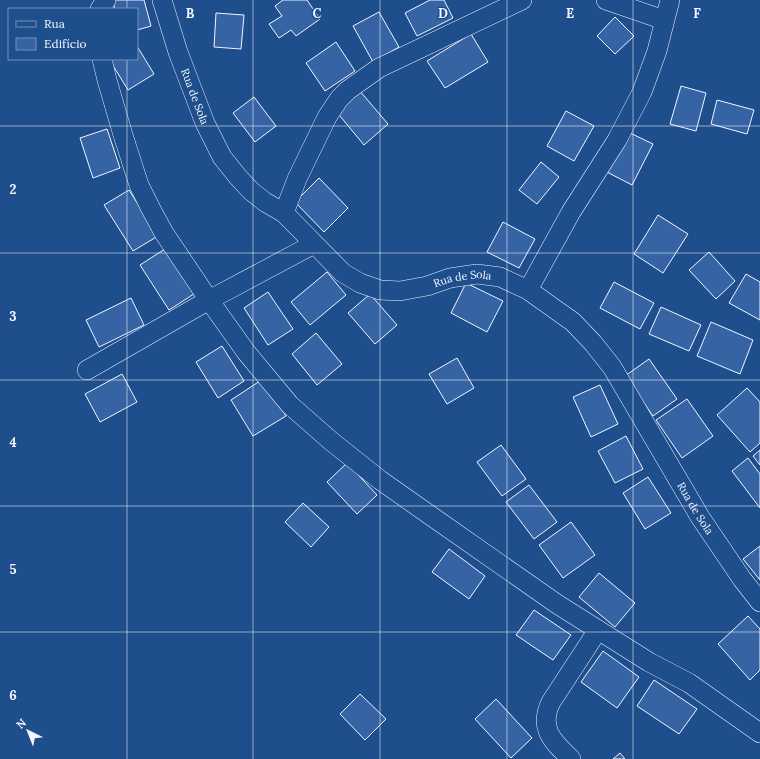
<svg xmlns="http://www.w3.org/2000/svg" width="760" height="759" font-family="Lora,serif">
<rect width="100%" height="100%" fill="#1f4e8c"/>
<path fill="#3563a3" stroke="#f2f6ff" d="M112,0H144L151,26L137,30V9H115Z
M283,0H307L320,19L296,36L291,30L279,38L269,24L282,16L275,6Z
M430,0H444L453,18L417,36L405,13Z
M379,12L399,47L373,62L353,26Z
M216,13L244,15L241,49L214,47Z
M615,17L634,36L615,54L597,36Z
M471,34L488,62L445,88L427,61Z
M336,42L355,71L325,91L306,63Z
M137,46L154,74L128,90L109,59H137Z
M681,86L706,93L696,131L670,124Z
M359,90L388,124L364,145L335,110Z
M254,97L276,126L255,142L233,113Z
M717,100L754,110L747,134L711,124Z
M566,111L594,126L574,161L547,146Z
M107,129L120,168L93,178L80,138Z
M626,131L653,144L632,185L605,171Z
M541,162L559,177L537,204L519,190Z
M319,178L348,208L324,232L295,202Z
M129,190L158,236L133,251L104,205Z
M658,215L688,234L663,273L634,254Z
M503,222L535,239L519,268L487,252Z
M168,247L197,292L169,310L140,265Z
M709,252L735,281L716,299L689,270Z
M327,272L346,295L310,325L291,302Z
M746,274L760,282V320L729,303Z
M614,282L654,303L640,329L600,308Z
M466,283L503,301L487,332L451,313Z
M268,292L293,329L268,345L244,308Z
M370,294L397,325L375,344L348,313Z
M131,298L144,325L99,347L86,320Z
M661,307L701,325L689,351L649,334Z
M711,322L753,340L740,374L697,356Z
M316,333L342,364L317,385L292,354Z
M222,346L244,381L218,398L196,362Z
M457,358L474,388L447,404L429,374Z
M649,359L677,399L653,416L625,376Z
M122,374L137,402L100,422L85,394Z
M263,379L286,416L253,436L231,400Z
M600,385L618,424L591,437L573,397Z
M747,388L760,402V443L750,452L717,415Z
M687,399L713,436L682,458L656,420Z
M626,436L643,469L615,483L598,451Z
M501,445L526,479L502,496L477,462Z
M760,450V465L753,456Z
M748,458L760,474V508L732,471Z
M347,463L377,495L357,514L327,482Z
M648,477L671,513L645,529L623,493Z
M529,485L557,522L534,539L506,502Z
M303,503L329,527L311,547L285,522Z
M571,522L595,555L563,578L539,545Z
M760,546V580L743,559Z
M449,549L485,576L469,599L432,572Z
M599,573L635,603L615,627L579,597Z
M534,610L571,635L553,660L516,635Z
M748,616L760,629V670L750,680L718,644Z
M603,651L639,677L617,708L581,682Z
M654,680L697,709L679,734L637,706Z
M360,694L386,719L365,740L340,714Z
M496,699L532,738L511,758L475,719Z
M620,753L625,759H613Z"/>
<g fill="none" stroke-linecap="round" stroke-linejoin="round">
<g stroke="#f2f6ff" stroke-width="20">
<g id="minor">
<path id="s1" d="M162,0L178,52L205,123L222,157L238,177L251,191L265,202L284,213L343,273L360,283L380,290L400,291L427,286L450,278L477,274L500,277L528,290L573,322L593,343L612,367L700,517L742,579L760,602"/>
<path d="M606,0L664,20"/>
<path d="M100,9L106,0"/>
<path d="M102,59L107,80L123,135L139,185L152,211L164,233L209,300L246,352L290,405L331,441L380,480L434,518L557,604L649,662L689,683L760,733"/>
<path d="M284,213L297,179L327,117L339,99L348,90L379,68L522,0"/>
<path d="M528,290L571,212L617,140L642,92L657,51L670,0"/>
<path d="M87,370L209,300L314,244"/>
<path d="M571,759C553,742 538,728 551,702L598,630"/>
</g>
</g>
<use href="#minor" stroke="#1f4e8c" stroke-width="19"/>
</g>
<path fill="none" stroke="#f2f6ff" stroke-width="1" stroke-opacity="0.55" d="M127,0V9M253,0V759M380,0V759M507,0V759M633,0V759M127,59V759M0,126H760M0,253H760M0,380H760M0,506H760M0,632H760"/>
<g text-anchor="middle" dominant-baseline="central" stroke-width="3" stroke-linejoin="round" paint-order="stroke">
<g font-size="11" fill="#f2f6ff" stroke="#1f4e8c">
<text stroke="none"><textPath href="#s1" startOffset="102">Rua de Sola</textPath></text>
<text stroke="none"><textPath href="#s1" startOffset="462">Rua de Sola</textPath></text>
<text stroke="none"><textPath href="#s1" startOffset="810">Rua de Sola</textPath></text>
</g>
</g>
<g font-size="13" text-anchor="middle" font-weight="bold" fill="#f2f6ff" stroke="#1f4e8c" stroke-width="3" stroke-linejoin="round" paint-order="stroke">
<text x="190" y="18">B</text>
<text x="317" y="18">C</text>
<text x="443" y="18">D</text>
<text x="570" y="18">E</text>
<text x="697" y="18">F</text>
<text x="13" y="194">2</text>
<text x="13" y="321">3</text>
<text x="13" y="447">4</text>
<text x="13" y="574">5</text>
<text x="13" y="700">6</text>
</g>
<rect x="8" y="8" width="130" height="52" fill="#1f4e8c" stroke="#7391ba"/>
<rect x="16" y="21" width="20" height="6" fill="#1f4e8c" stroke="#7391ba"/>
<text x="44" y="28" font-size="12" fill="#f2f6ff">Rua</text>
<rect x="16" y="38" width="20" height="12" fill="#3563a3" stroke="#7391ba"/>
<text x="44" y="48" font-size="12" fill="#f2f6ff">Edifício</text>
<g transform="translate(28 731) rotate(317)" stroke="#1f4e8c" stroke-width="3" paint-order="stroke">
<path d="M0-3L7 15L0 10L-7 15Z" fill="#f2f6ff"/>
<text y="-6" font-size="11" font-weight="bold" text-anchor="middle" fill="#f2f6ff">N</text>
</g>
</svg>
